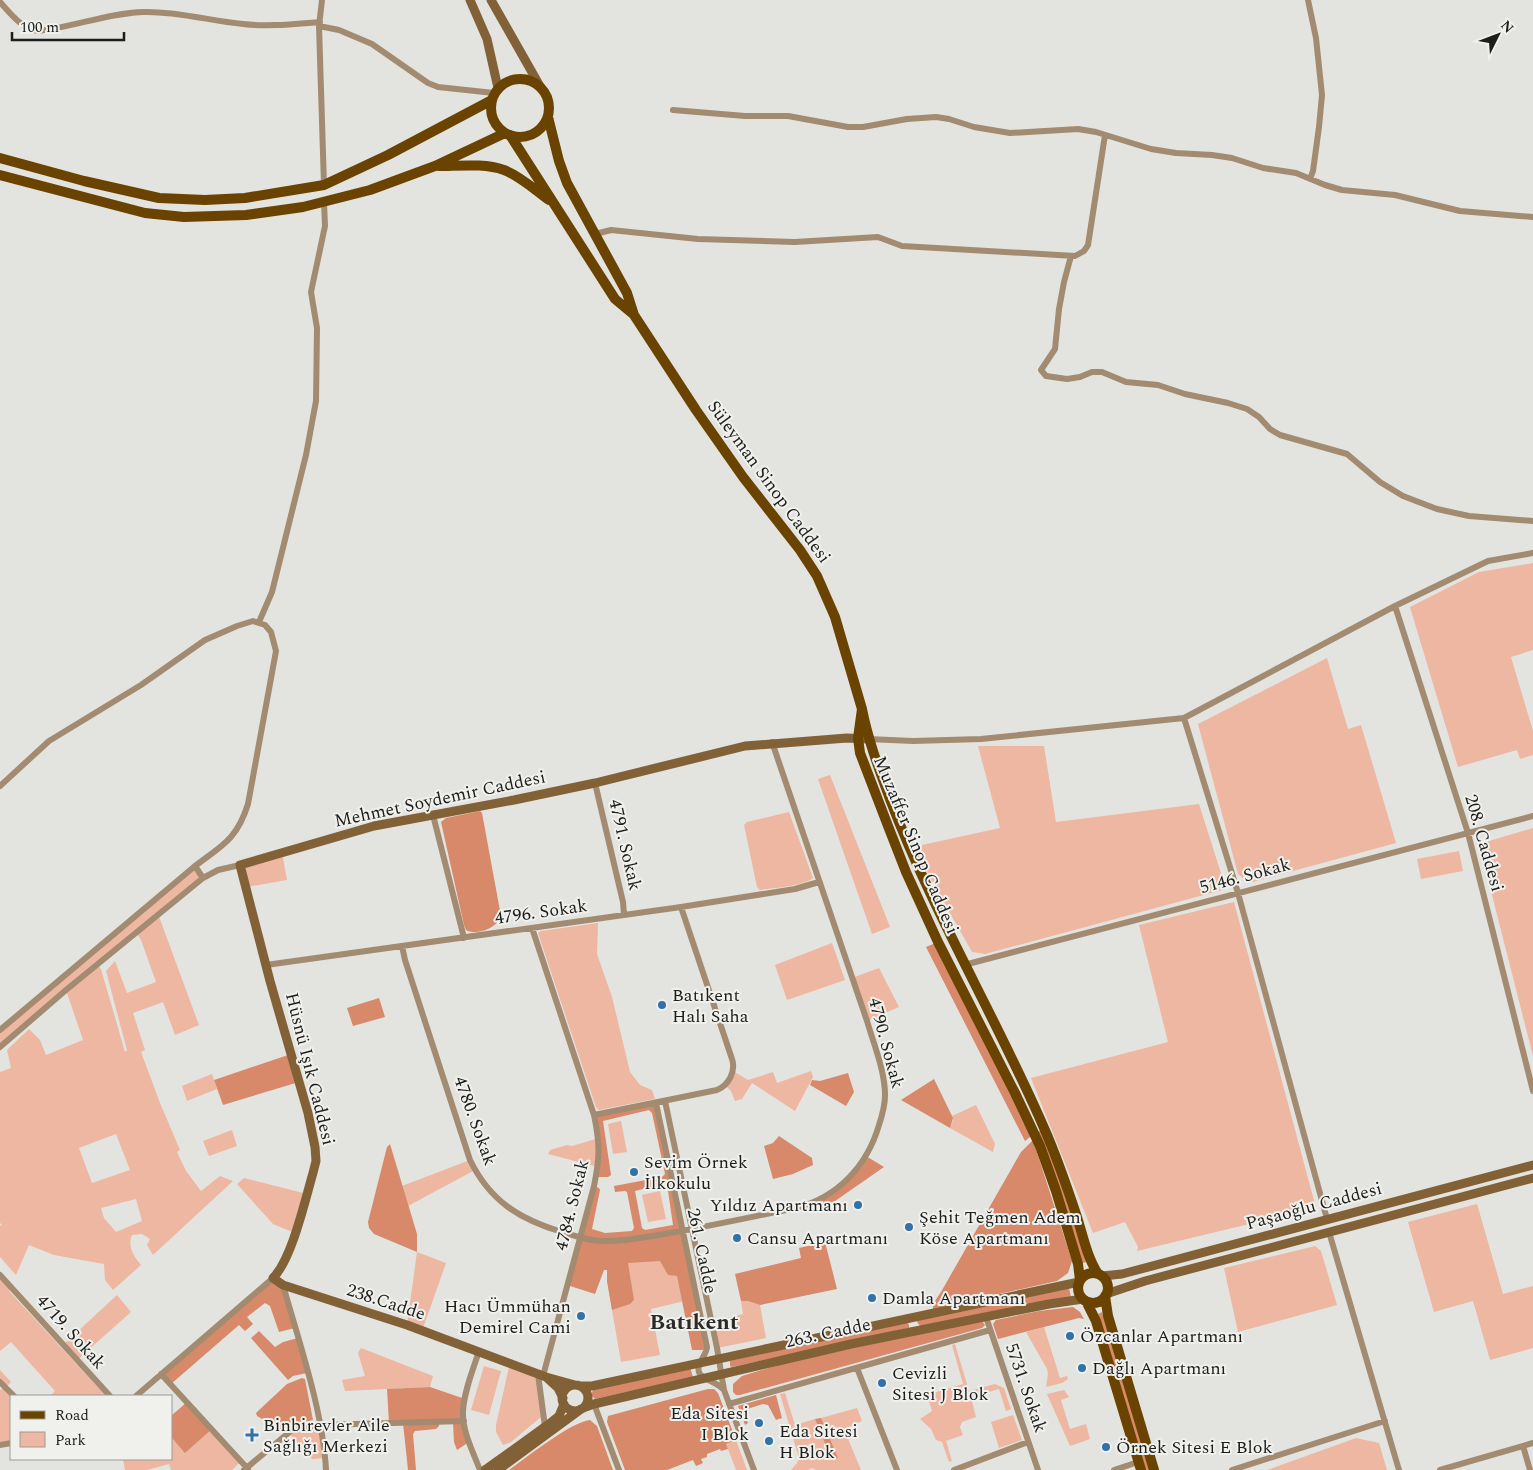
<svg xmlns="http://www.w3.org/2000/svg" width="1533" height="1470" font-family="Spectral,serif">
<rect width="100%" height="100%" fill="#e3e3e0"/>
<path fill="#eeb7a1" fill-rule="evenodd" d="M1533,563V650L1511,657L1533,731V755L1520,759L1517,750L1458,767L1410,607L1479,572Z
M1327,658L1348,729L1361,725L1396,843L1253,882L1245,880L1238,874L1198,724Z
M978,746H1044L1056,822L1199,804L1226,889L985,954L972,952L928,874L921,853L922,845L1000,828Z
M830,775L890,927L872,934L818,779Z
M789,812L813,878C805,886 772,888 760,890L757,887L744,825L747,822Z
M1533,828V1056L1479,844Z
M1459,851L1463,871L1421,879L1417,859Z
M282,852L287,880L246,887L240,865Z
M195,866L203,878L158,914L199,1025L175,1035L163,1002L133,1013L145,1050L141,1052L160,1103L180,1150L177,1152L186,1171L201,1191L220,1176L233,1181L153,1255L147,1245L150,1239L142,1234L132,1235C127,1246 134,1257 141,1265L113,1290L105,1280L104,1264L54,1255L29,1245L16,1275L0,1257V1226L2,1225L0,1223V1072L11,1068L7,1050L29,1029L40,1040L46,1055L83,1040L66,990L0,1047V1030ZM136,932L141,940L156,982L127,993L115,961L106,971L127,1050L125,1052L101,969L97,964ZM116,1134L130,1170L92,1183L79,1148ZM136,1199L142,1221L116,1232L104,1218L101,1208Z
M1234,902L1316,1208L1137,1251L1138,1247L1125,1222L1093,1233L1031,1078L1168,1042L1139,925Z
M598,923L597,954L612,997L630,1072L640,1085L652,1090L655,1099L599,1110L596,1107L538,933L541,931Z
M832,943L845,980L787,1000L775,965Z
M879,968L899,1007L867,1021L852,978Z
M733,1071L748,1080L773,1072L777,1083L811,1071L813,1077L795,1111L752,1083L742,1099L735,1101L731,1091L725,1085Z
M212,1074L217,1089L187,1101L182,1086Z
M976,1105L995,1144L993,1152L950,1128L953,1120L952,1116Z
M621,1121L627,1152L613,1154L608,1124Z
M232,1130L237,1146L209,1156L203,1141Z
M599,1138L598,1167L548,1154L550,1150L567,1145L572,1146Z
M470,1160L475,1170L408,1206L402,1186Z
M244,1178L307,1194L295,1233L273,1224L237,1184Z
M660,1191L666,1219L648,1222L642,1195Z
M1477,1204L1503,1294L1533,1286V1348L1490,1360L1473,1301L1434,1312L1408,1222Z
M683,1231L697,1298L651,1309L660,1355L621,1362L607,1281V1270Z
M1315,1246L1321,1251L1337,1305L1238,1332L1224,1268Z
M417,1252L446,1263L422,1331L407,1325Z
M0,1275L11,1287L9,1291L106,1396H50L55,1391L11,1342L0,1351Z
M117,1295L131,1312L77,1360L63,1345Z
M745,1300L760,1305L766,1338L717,1348L711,1322L743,1314L741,1301Z
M1044,1327L1060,1378L1067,1376L1068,1379L1062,1383L1046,1387L1048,1374L1047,1369L1026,1332Z
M955,1344L969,1391L995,1384L1004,1388L1011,1409L1006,1411L999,1389L975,1396L972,1401L976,1417L962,1422L960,1427L963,1435L946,1441L952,1461L949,1462L942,1442L936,1440L931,1429L920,1419L932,1411L927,1395L963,1384L952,1345Z
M361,1348L433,1376L430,1387L345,1391L342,1380L365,1376L358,1353Z
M484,1366L501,1371L489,1415L471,1410Z
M509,1367L529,1374L537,1379L541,1417L511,1442L503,1445L496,1432V1425Z
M0,1370L11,1382L5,1388L11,1396V1440L0,1442V1390L5,1387L0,1382Z
M1064,1390L1069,1397L1061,1400L1070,1429L1086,1424L1090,1439L1070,1446L1047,1394Z
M785,1393L795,1425L815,1419L833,1460L837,1458L821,1418L857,1408L862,1421L844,1429L861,1470H816L812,1468L808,1470H791L797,1463L799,1458L780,1394Z
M1013,1415L1022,1440L999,1448L991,1422Z
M320,1425L326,1458L312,1459L288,1432Z
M212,1429L241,1461L232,1470H171L169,1464L147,1470H125L123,1459H171V1437L185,1452Z
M1356,1438L1379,1443L1387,1470H1267Z
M736,1440L747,1470H736L726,1444Z"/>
<path fill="#d78969" d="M480,811L482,813L501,916C498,928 476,936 466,930L464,925L441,822L446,818Z
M938,942L1034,1134L1025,1141L926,947Z
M379,998L385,1017L353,1026L347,1008Z
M291,1054L299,1082L223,1105L214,1080Z
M848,1073L854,1092L846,1106L810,1085L812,1080L820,1081Z
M934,1079L953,1118L950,1128L901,1100Z
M656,1103L672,1182L635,1191L642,1228L645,1230L673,1225L668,1191L674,1189L707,1347L703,1350H692L677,1276L668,1275L660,1261L628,1263L634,1300L630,1304L612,1310L607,1281V1270H604L595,1294L567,1285L594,1186L599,1188L600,1190L592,1229L605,1233L632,1231L634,1228L627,1192L625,1191L615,1192L614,1186L662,1177L665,1174L652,1113L649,1110L603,1121L611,1175L608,1177H596L598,1167L594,1115Z
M1041,1130L1053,1159L1087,1262L1082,1263L1038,1132Z
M779,1136L812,1158L813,1165L793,1174L773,1179L764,1146L773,1143Z
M1033,1140L1072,1261L1068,1273L1057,1281L933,1309V1304L941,1292L1021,1152Z
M390,1144L417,1234V1252L374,1234L369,1228L368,1222L387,1147Z
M866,1156L884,1167L825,1208L822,1198L832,1192Z
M825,1242L837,1289L760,1305L748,1301H741L735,1274L801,1258L799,1248Z
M273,1278L283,1285L295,1328L279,1332L270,1306L265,1303L247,1317L253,1324L245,1331L239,1325L171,1384L161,1374Z
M1069,1288L1071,1297L920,1326L917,1322L918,1319Z
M1073,1307L1080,1312L1084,1319L1079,1318L998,1339L993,1324L996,1320L1039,1311Z
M1102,1312L1150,1470H1145L1098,1314Z
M982,1321L985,1325L982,1328L740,1395H736L733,1392V1384L742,1376L778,1365L856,1347Z
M907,1322L909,1325V1328L732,1367L730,1366V1361Z
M259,1331L275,1347L283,1342L298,1338L307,1373L293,1376L288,1380L251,1338Z
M690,1367L693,1377L595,1399L591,1395L593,1390Z
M302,1378L305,1379L313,1420L295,1424L283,1431L257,1416L256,1413L258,1411L287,1384Z
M430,1387L465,1399L463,1410L469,1442L457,1450L454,1442L453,1422H439V1426L436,1429L415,1431L413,1434L416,1470H408L403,1423H389L387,1389Z
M708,1389H714L718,1393L736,1440L726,1444L728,1449L721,1451L720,1449L707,1454V1457L701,1459L703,1463L696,1466L693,1460L667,1470H625L607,1422L608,1416Z
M776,1395L782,1418L776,1420L768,1405L763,1404L744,1410L748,1423L745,1425L738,1406Z
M187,1402L212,1429L185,1453L171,1437V1416Z
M821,1418L838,1458L832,1460L815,1419Z
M590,1420L597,1426L613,1470H509C527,1457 571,1422 590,1420Z"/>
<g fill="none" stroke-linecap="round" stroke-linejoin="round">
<path stroke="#a28b70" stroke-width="6" d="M322,0L319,26L324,185
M1308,0L1316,38L1322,95L1319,127L1313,171L1310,179
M0,2C10,13 22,29 38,31C74,27 108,13 144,12C177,11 210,21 243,24C269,27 294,24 320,22
M319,26L339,30L372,44L428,83L438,87L494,93
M673,110L745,116H788L848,127H863L907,119L936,117L949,119L974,127L1010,133L1078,129L1096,132L1151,149L1176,153L1212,155L1232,158L1263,168L1296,173L1325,185L1342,190L1395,195L1460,211L1533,217
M595,234L611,230L698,239L795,242L878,237L902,246L1075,256L1084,251L1088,245L1105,135
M1071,256L1064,282L1059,309L1055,349L1041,370L1046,376L1067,379L1080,377L1092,372H1102L1126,382L1158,385L1185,394L1228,403L1247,409L1259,417L1270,429L1280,435L1347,454L1380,482L1403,496L1437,509L1469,516L1533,521
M1395,606L1468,833L1533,1091
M259,622L272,592L306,455L316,401L317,328L311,292L325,226L324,202
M1184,718L1238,893L1327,1219
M868,739L913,741L981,739L1184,718L1395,606L1488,561L1533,553
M595,783L623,902L624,915
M0,786L49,741L141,685L205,640L237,626L253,621L265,625L271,632L276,651L248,804C237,839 223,845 195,866L203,878
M433,815L464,938
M532,928L594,1115C600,1144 600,1157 594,1186L543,1376
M402,946L405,960L470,1160C490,1201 519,1219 562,1232C575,1236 588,1241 602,1241C621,1242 640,1238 659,1235C705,1227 751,1217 796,1208C838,1197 867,1166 879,1125C882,1116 885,1106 885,1095C885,1071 874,1045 867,1021L772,742
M266,965L681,907L795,889L819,882
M964,965L1533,816
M0,1030L195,866
M0,1047L66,990L203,878L218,870L240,865
M656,1103L707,1347C707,1355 694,1366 700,1374C704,1380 717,1382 724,1390L717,1348L665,1101
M594,1115L717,1090C729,1085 736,1071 732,1059L681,907
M1329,1232L1399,1470
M0,1275L110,1396
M283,1285C299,1342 323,1411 326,1470
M986,1317L1038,1470
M479,1351C473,1370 464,1391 463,1411C462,1431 473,1452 480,1470
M857,1368L897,1470
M161,1374L248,1469
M538,1374L545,1427
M0,1382L14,1396
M724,1390L754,1470
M136,1396L273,1278
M594,1404L619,1470
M729,1404L990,1330
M0,1445L11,1443
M1523,1446L1530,1470
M244,1470L292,1430L320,1425L464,1421
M954,1470L1028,1442
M1114,1470L1138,1462
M1232,1470L1385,1421
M1440,1470L1533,1443"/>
<path stroke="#826137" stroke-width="9" d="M470,0L487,39L498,88
M491,0L541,88
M1102,1276L1122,1274L1533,1165
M1106,1294L1145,1281L1533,1178
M546,1377L407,1325L283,1285L273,1278C292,1259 305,1200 313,1173L316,1161L315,1147L308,1113L270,981L240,865L374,826L514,800L595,783L745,746L847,738L868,739
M562 1398a13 13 0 1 1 26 0a13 13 0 1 1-26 0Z
M580,1386H592L1079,1282
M563,1398L558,1388L546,1377L575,1385
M583,1408L594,1404L851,1344L1049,1304L1083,1299
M485,1470L549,1424L559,1416L564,1404
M498,1470L581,1409"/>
<path stroke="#6a4300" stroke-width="10" d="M491 108a29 29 0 1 1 58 0a29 29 0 1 1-58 0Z
M548,117L559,161L567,183L627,293L634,315L696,410L743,477L800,550L817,576L835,617L862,709
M510,135L615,299L633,314
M0,158L84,181L159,198L205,200L245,198L324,185L388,155L492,100
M438,166C459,166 484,163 504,170C520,176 535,190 549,200
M0,175L145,213L184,217L246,215L303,207L370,190L435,166L505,133
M1078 1288a15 15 0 1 1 30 0a15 15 0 1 1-30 0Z
M1080,1280L1078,1264L1056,1191L1040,1146L1015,1093L938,942L906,872L888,826L860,753L858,738L862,709C868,740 879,769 890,799C933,913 996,1017 1044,1128C1057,1157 1067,1187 1077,1217C1083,1236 1087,1257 1098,1274
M1105,1296L1108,1316L1154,1470
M1086,1301L1096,1321L1141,1470"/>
</g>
<g fill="#3172a8" stroke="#f0f0ed" stroke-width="2">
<circle cx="662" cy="1005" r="5"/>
<circle cx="634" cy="1172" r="5"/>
<circle cx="858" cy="1205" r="5"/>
<circle cx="909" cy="1227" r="5"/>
<circle cx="737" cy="1238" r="5"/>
<circle cx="872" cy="1298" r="5"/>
<circle cx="581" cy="1316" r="5"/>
<circle cx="1070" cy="1336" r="5"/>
<circle cx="1082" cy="1368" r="5"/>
<circle cx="882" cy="1383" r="5"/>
<circle cx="759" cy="1423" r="5"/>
<path d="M249.5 1427.5h5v5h5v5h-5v5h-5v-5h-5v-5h5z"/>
<circle cx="769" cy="1441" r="5"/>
<circle cx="1106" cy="1447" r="5"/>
</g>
<g text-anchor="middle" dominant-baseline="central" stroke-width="4" stroke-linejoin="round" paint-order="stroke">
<g font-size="18" fill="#1d1d1c" stroke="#f0f0ed">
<text transform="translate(769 482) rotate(54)">Süleyman Sinop Caddesi</text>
<text transform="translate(440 799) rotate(-12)">Mehmet Soydemir Caddesi</text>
<text transform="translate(1484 843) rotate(74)">208. Caddesi</text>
<text transform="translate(625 845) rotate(77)">4791. Sokak</text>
<text transform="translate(916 845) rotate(67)">Muzaffer Sinop Caddesi</text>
<text transform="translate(1245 876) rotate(-15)">5146. Sokak</text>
<text transform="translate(541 912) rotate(-8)">4796. Sokak</text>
<text transform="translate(886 1043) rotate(75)">4790. Sokak</text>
<text transform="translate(310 1069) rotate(76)">Hüsnü Işık Caddesi</text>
<text transform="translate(475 1121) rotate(70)">4780. Sokak</text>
<text transform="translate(572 1205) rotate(-76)">4784. Sokak</text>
<text transform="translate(1314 1206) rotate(-15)">Paşaoğlu Caddesi</text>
<text transform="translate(702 1251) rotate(78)">261. Cadde</text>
<text transform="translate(386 1302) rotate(18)">238.Cadde</text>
<text transform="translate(71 1332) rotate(48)">4719. Sokak</text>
<text transform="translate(828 1333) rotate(-12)">263. Cadde</text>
<text transform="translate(1026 1388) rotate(71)">5731. Sokak</text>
</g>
<g font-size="18" fill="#1d1d1c" stroke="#f0f0ed" text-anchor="start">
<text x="672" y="995">Batıkent<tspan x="672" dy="21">Halı Saha</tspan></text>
<text x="644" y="1162">Sevim Örnek<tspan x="644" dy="21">İlkokulu</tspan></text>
<text x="848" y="1205" text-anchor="end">Yıldız Apartmanı</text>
<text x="919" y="1217">Şehit Teğmen Adem<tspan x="919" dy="21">Köse Apartmanı</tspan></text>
<text x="747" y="1238">Cansu Apartmanı</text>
<text x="882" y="1298">Damla Apartmanı</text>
<text x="571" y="1306" text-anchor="end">Hacı Ümmühan<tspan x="571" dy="21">Demirel Cami</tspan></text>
<text x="1080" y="1336">Özcanlar Apartmanı</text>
<text x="1092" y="1368">Dağlı Apartmanı</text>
<text x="892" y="1373">Cevizli<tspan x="892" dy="21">Sitesi J Blok</tspan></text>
<text x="749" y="1413" text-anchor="end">Eda Sitesi<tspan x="749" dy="21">I Blok</tspan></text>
<text x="263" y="1425">Binbirevler Aile<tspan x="263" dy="21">Sağlığı Merkezi</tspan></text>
<text x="779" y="1431">Eda Sitesi<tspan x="779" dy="21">H Blok</tspan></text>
<text x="1116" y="1447">Örnek Sitesi E Blok</text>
</g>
<g font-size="22" font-weight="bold" fill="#2a2a27" stroke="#f0f0ed">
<text x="694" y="1322">Batıkent</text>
</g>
</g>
<rect x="10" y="1395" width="162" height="65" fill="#f0f0ed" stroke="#9c9c99"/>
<rect x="20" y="1411" width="25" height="8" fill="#6a4300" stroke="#9c9c99"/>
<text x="55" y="1420" font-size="15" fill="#1d1d1c">Road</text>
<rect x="20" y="1432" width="25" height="15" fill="#eeb7a1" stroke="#9c9c99"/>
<text x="55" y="1445" font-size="15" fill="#1d1d1c">Park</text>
<g transform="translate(1498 35) rotate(48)" stroke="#f0f0ed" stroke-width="4" paint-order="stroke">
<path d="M0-4L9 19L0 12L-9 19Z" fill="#1d1d1c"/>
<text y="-8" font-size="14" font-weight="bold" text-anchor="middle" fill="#1d1d1c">N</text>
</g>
<path d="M12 32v8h112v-8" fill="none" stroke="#1d1d1c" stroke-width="2.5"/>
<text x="20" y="32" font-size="15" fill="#1d1d1c" stroke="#f0f0ed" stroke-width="4" paint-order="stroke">100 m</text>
</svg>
